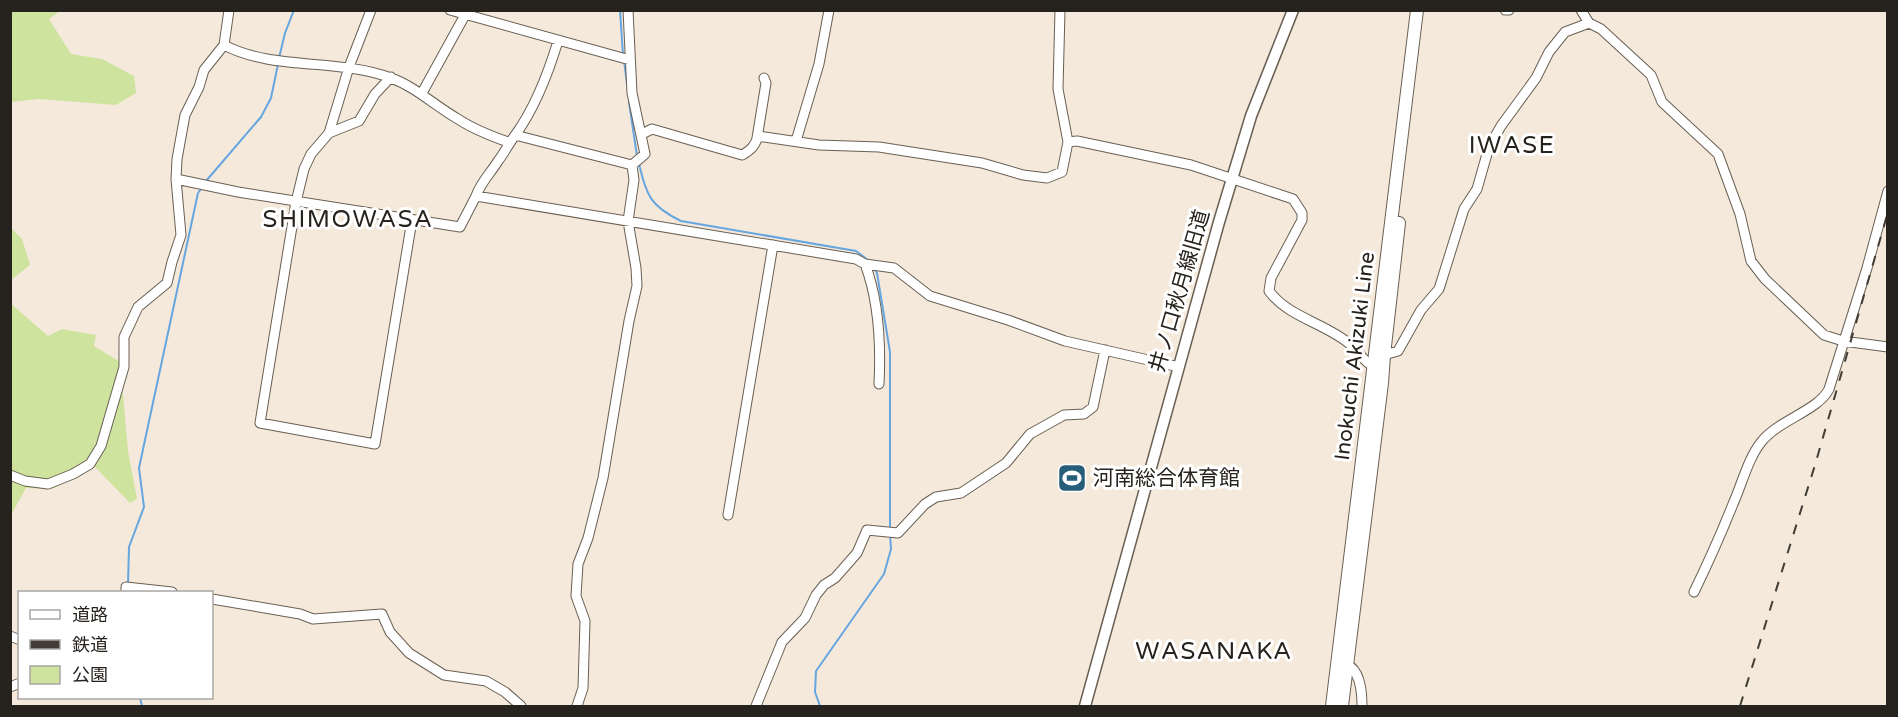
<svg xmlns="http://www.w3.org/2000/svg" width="1898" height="717" font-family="'Varela Round','Noto Sans JP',sans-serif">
<rect width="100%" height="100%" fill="#f5e9db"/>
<path fill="#cee39d" d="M10,11H60L49,19L71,54L102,59L134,76L136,93L116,105L39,99L11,102Z
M11,228L22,239L30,265L11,280Z
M11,304L48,336L62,329L96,335L94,346L120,362L128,451L137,499L130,503L95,467L52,489L26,488L11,515Z"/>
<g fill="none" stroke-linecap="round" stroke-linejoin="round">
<path stroke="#65a6e0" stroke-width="2" d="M620,10L623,55
M279,58L285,33L294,10
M624,60L627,84
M629,102L637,156
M639,164C647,196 650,206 681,221L856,251L868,260
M206,181L261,117L271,98L278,64
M875,269L877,273L890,352V529
M128,584L129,547L144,507L139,468L198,193L201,189
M140,698L142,706
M820,706L815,692L816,671L884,574L891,549L890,534"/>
<g stroke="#695f53" stroke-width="11">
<path id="minor" d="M371,10L349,67L329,133L311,154L304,169L296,202L260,423L375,444L412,220
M450,10L630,60
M1505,10H1509
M1581,10L1589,23L1601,29L1651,75L1662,102L1718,154L1740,214L1751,261L1765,279L1824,335L1843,341L1888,347
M224,45C273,71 339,58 391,78C416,87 435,106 458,119C473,129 491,136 508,142
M422,93L465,15
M329,133L359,121L375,94L391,77
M642,134L652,129L742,155C751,150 755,146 758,136L819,145L879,147L982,163L1023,175L1047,178L1062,172L1068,142L1058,89L1060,10
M515,135L632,165L645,154L632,93L628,10
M757,138L766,83L764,78
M796,141L819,64L829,10
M1068,142L1077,141L1191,165L1293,199L1302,213V220L1271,278L1269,291C1289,318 1326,323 1351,345C1361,354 1365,364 1379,369
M176,179L238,192L460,227L476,196L856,259L865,264C879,301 881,344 879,384
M476,196C481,182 490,174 498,161C505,152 509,143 516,134C536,106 548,74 558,41
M865,264L894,268L930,296L1008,320L1065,341L1179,367
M1384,355L1398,351L1421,310L1439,289L1464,209L1477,189L1489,147L1501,126L1536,78L1549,52L1565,32L1589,23
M10,475L25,481L48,484L73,474L90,464L101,446L124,367V337L138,307L167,283L172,262L181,235L176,179L177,159L185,115L199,87L204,70L224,45L229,10
M728,515L773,245
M126,592V587L172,592
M1694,592C1708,563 1721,534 1733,504C1742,484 1748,458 1762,441C1779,420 1819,410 1829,389L1867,268L1888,191
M212,599L300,614L313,619L382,614L390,632L409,653L444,675L486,681L505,692L521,706
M10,636L20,640
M1343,664C1360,666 1362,692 1362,706
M10,687L20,683
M577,706L583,688L585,621L576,596L578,564L588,538L603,478L629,321L637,286L636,268L628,221L634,180L632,165
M756,706L782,642L805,618L816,595L824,585L835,578L857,553L867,530L898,533L925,504L936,497L961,493L1006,463L1030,434L1064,415L1084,414L1093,407L1105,350"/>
</g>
<g stroke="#695f53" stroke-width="13">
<path id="tertiary" d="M1085,706L1219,222L1251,116L1293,10"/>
</g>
<g stroke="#695f53" stroke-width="14">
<path id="secondary" d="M1332,706L1417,10
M1342,706L1382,383L1384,355L1399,223"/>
</g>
<use href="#minor" stroke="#fff" stroke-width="9"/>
<use href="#tertiary" stroke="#fff" stroke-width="10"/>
<use href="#secondary" stroke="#fff" stroke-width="12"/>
<path stroke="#423d36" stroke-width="2" stroke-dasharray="10 10" stroke-linecap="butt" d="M1740,706L1815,465L1888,212"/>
</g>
<defs>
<g id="stadium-square" transform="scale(1.5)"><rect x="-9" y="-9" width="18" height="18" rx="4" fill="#265d78" stroke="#fff"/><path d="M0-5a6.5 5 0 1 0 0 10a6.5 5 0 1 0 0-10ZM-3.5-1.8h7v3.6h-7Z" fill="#fff"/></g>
</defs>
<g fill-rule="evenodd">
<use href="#stadium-square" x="1072" y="478"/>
</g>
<g text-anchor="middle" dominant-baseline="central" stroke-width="6" stroke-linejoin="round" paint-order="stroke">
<g font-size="21" fill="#26221d" stroke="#fff">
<text transform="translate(1180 291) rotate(-74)">井ノ口秋月線旧道</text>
<text transform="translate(1355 356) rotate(-83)">Inokuchi Akizuki Line</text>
</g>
<g font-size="21" fill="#26221d" stroke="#fff" text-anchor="start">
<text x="1093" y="478">河南総合体育館</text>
</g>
<g font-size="24" letter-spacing="1.5" fill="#26221d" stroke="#fff">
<text x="1512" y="145">IWASE</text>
<text x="348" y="219">SHIMOWASA</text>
<text x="1214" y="651">WASANAKA</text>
</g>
</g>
<rect width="1898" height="717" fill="none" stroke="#26221d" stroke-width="24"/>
<rect x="18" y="591" width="195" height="108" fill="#ffffff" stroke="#a8a7a5" stroke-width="1.5"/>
<rect x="30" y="610" width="30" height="9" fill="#ffffff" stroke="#a8a7a5" stroke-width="1.5"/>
<text x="72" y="621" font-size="18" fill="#26221d">道路</text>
<rect x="30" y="640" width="30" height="9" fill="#423d36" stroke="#a8a7a5" stroke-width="1.5"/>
<text x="72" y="651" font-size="18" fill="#26221d">鉄道</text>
<rect x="30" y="666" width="30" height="18" fill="#cee39d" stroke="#a8a7a5" stroke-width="1.5"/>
<text x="72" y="681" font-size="18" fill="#26221d">公園</text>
</svg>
